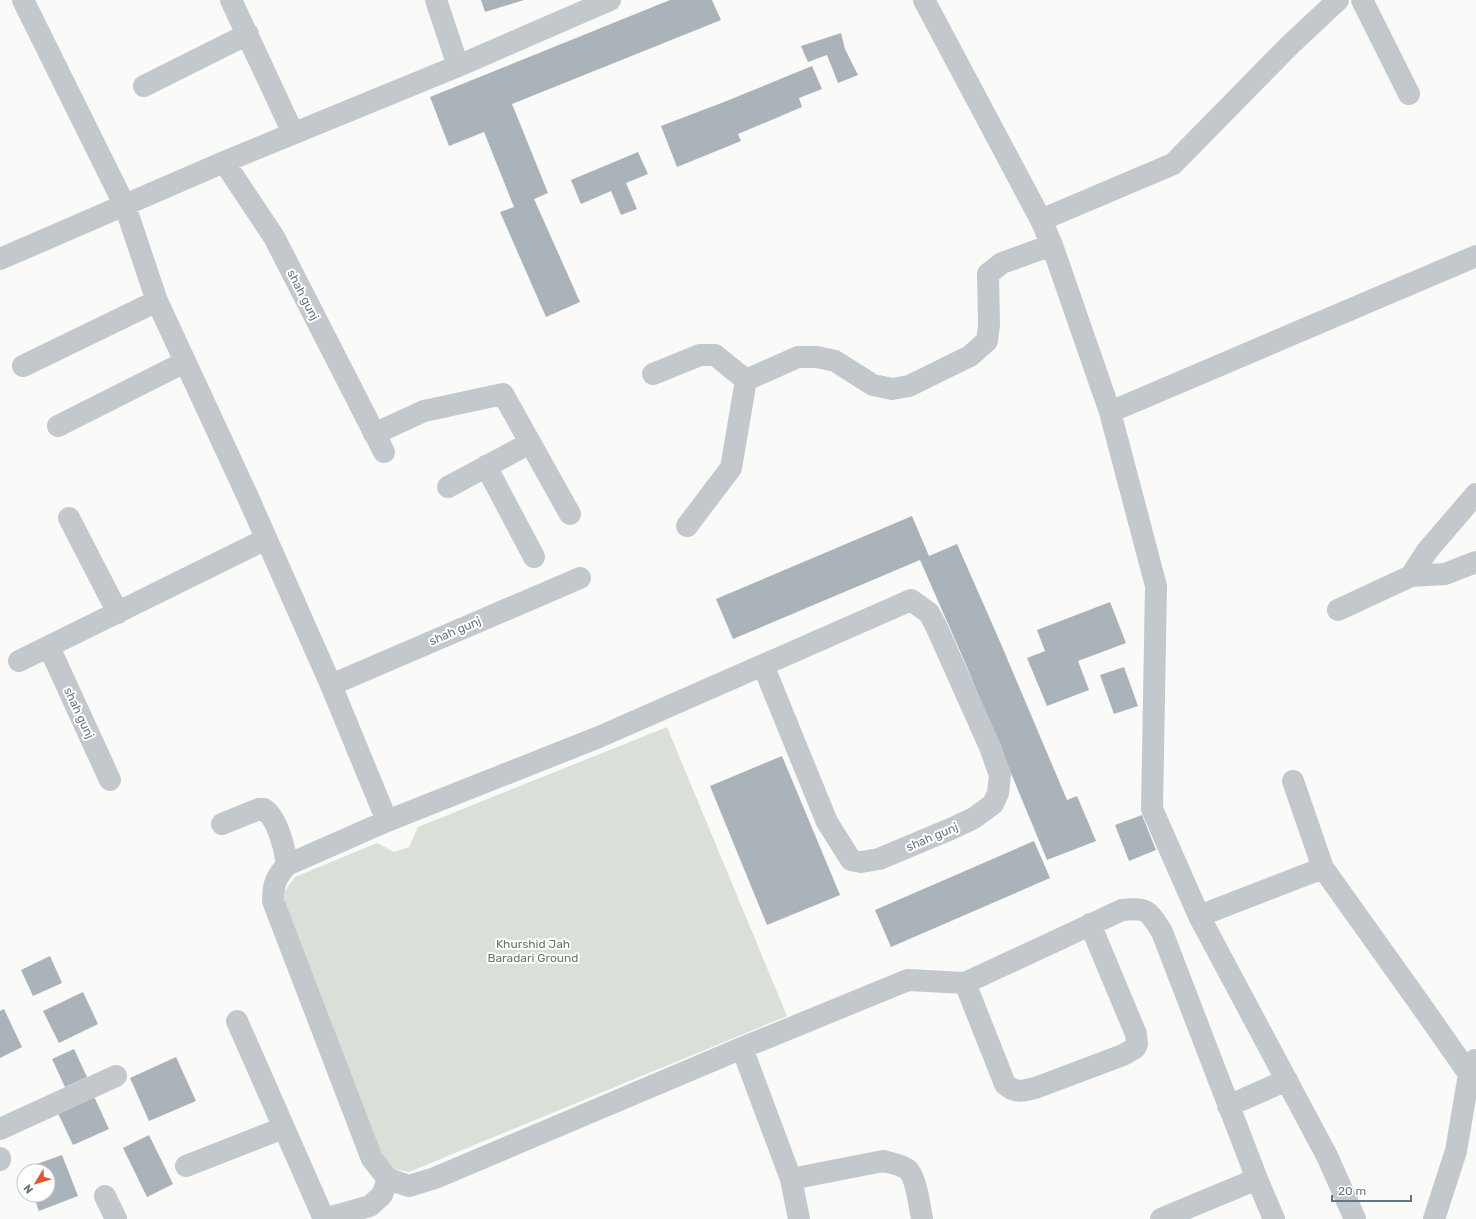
<svg xmlns="http://www.w3.org/2000/svg" width="1476" height="1219" font-family="Rubik,sans-serif">
<rect width="100%" height="100%" fill="#fafaf8"/>
<path fill="#dadfd7" d="M667,727L787,1016L409,1172L386,1168L286,916L284,892L295,877L377,843L394,852L409,847L418,827Z"/>
<path fill="#aab3b9" d="M481,0H524L485,12Z
M670,0H712L721,20L512,104L548,193L534,199L580,302L546,317L500,212L514,207L484,132L449,146L430,97Z
M841,33L845,49L858,75L838,83L827,55L808,62L801,46Z
M812,66L822,89L799,98L802,107L738,134L741,141L677,167L661,126L724,102Z
M638,152L648,174L626,183L637,209L621,215L611,191L581,204L571,180Z
M912,516L929,556L957,544L1001,644L1067,800L1077,796L1096,841L1047,860L964,660L920,560L733,639L716,599Z
M1110,602L1126,643L1078,661L1089,690L1047,706L1027,658L1045,651L1037,630Z
M1124,667L1138,706L1114,714L1100,675Z
M782,756L840,895L767,925L710,786Z
M1142,815L1156,850L1129,861L1115,825Z
M1034,841L1050,878L891,947L875,910Z
M50,956L62,983L33,996L21,970Z
M83,992L98,1024L59,1043L43,1011Z
M4,1009L22,1047L0,1058V1011Z
M74,1049L87,1077L65,1087L52,1059Z
M176,1057L196,1101L149,1121L130,1078Z
M91,1090L109,1129L73,1145L55,1107Z
M149,1135L173,1184L147,1197L123,1148Z
M62,1155L78,1196L39,1211L33,1195H48V1171H24L23,1169Z"/>
<g fill="none" stroke-linecap="round" stroke-linejoin="round">
<path stroke="#c3c8cc" stroke-width="22" d="M23,0L125,206L157,301L247,495L331,685L387,821
M231,0L293,133
M436,0L458,66
M924,0L1041,220L1052,245L1110,412L1156,586L1152,809L1199,916L1327,1156L1355,1219
M1362,0L1409,94
M144,86L248,34
M224,162L274,237L384,452
M1041,220L1173,164L1290,45L1338,0
M0,259L224,162L458,66L610,0
M23,366L157,301
M653,374L700,355H715L746,380L798,357H817L835,361L873,385L892,389L909,386L970,356L987,341L989,325L988,274L1002,263L1052,245
M1110,412L1476,256
M58,426L185,362
M374,434L424,411L503,394L570,514
M486,466L534,557
M448,487L530,443
M69,518L118,613
M687,526L731,468L746,380
M1411,576L1427,551L1476,494
M1338,610L1411,576L1445,574L1476,562
M49,647L110,780
M19,661L266,539
M763,665L827,822L851,860L861,862L879,859L953,828L974,818L993,804L998,793L1000,775L990,747L936,626L929,613L911,600L599,737L387,821L287,865C276,877 273,884 273,901L372,1159L388,1179L409,1186L435,1178L742,1048L908,980L965,983L1122,910C1147,907 1149,911 1162,932L1257,1179L1274,1219
M331,685L580,578
M1293,781L1323,868L1425,1011L1469,1074
M222,824L259,809H264C278,819 285,849 287,865
M1199,916L1323,868
M965,983L1005,1084C1016,1094 1024,1091 1038,1087L1123,1055L1135,1048L1137,1044L1136,1034L1090,924
M237,1021L324,1219
M742,1048L791,1179L799,1219
M1228,1106L1287,1080
M0,1129L116,1076
M0,1158V1160
M186,1166L283,1128
M791,1179L883,1161C891,1163 899,1164 907,1169C916,1176 920,1208 922,1219
M105,1196L116,1219
M324,1219L370,1206L382,1195L388,1179
M1161,1219L1257,1179
M1434,1219L1456,1151L1469,1074L1475,1060"/>
</g>
<g text-anchor="middle" dominant-baseline="central" stroke-width="4" stroke-linejoin="round" paint-order="stroke">
<g font-size="12" fill="#657683" stroke="#fff">
<text transform="translate(303 295) rotate(63)">shah gunj</text>
<text transform="translate(455 631) rotate(-23)">shah gunj</text>
<text transform="translate(79 713) rotate(65)">shah gunj</text>
<text transform="translate(932 837) rotate(-23)">shah gunj</text>
</g>
<g font-size="12" fill="#687a64" stroke="#fff">
<text x="533" y="944">Khurshid Jah<tspan x="533" dy="14">Baradari Ground</tspan></text>
</g>
</g>
<g transform="translate(36 1183) rotate(232)"><circle r="19" fill="#ffffff" stroke="#c1c8cd"/>
<path d="M0-3L7 15L0 10L-7 15Z" fill="#e4572e"/>
<text y="-6" font-size="11" font-weight="bold" text-anchor="middle" fill="#657683">N</text>
</g>
<path d="M1332 1195v6h79v-6" fill="none" stroke="#657683" stroke-width="2"/>
<text x="1338" y="1195" font-size="12" fill="#657683" stroke="#ffffff" stroke-width="3" paint-order="stroke">20 m</text>
</svg>
